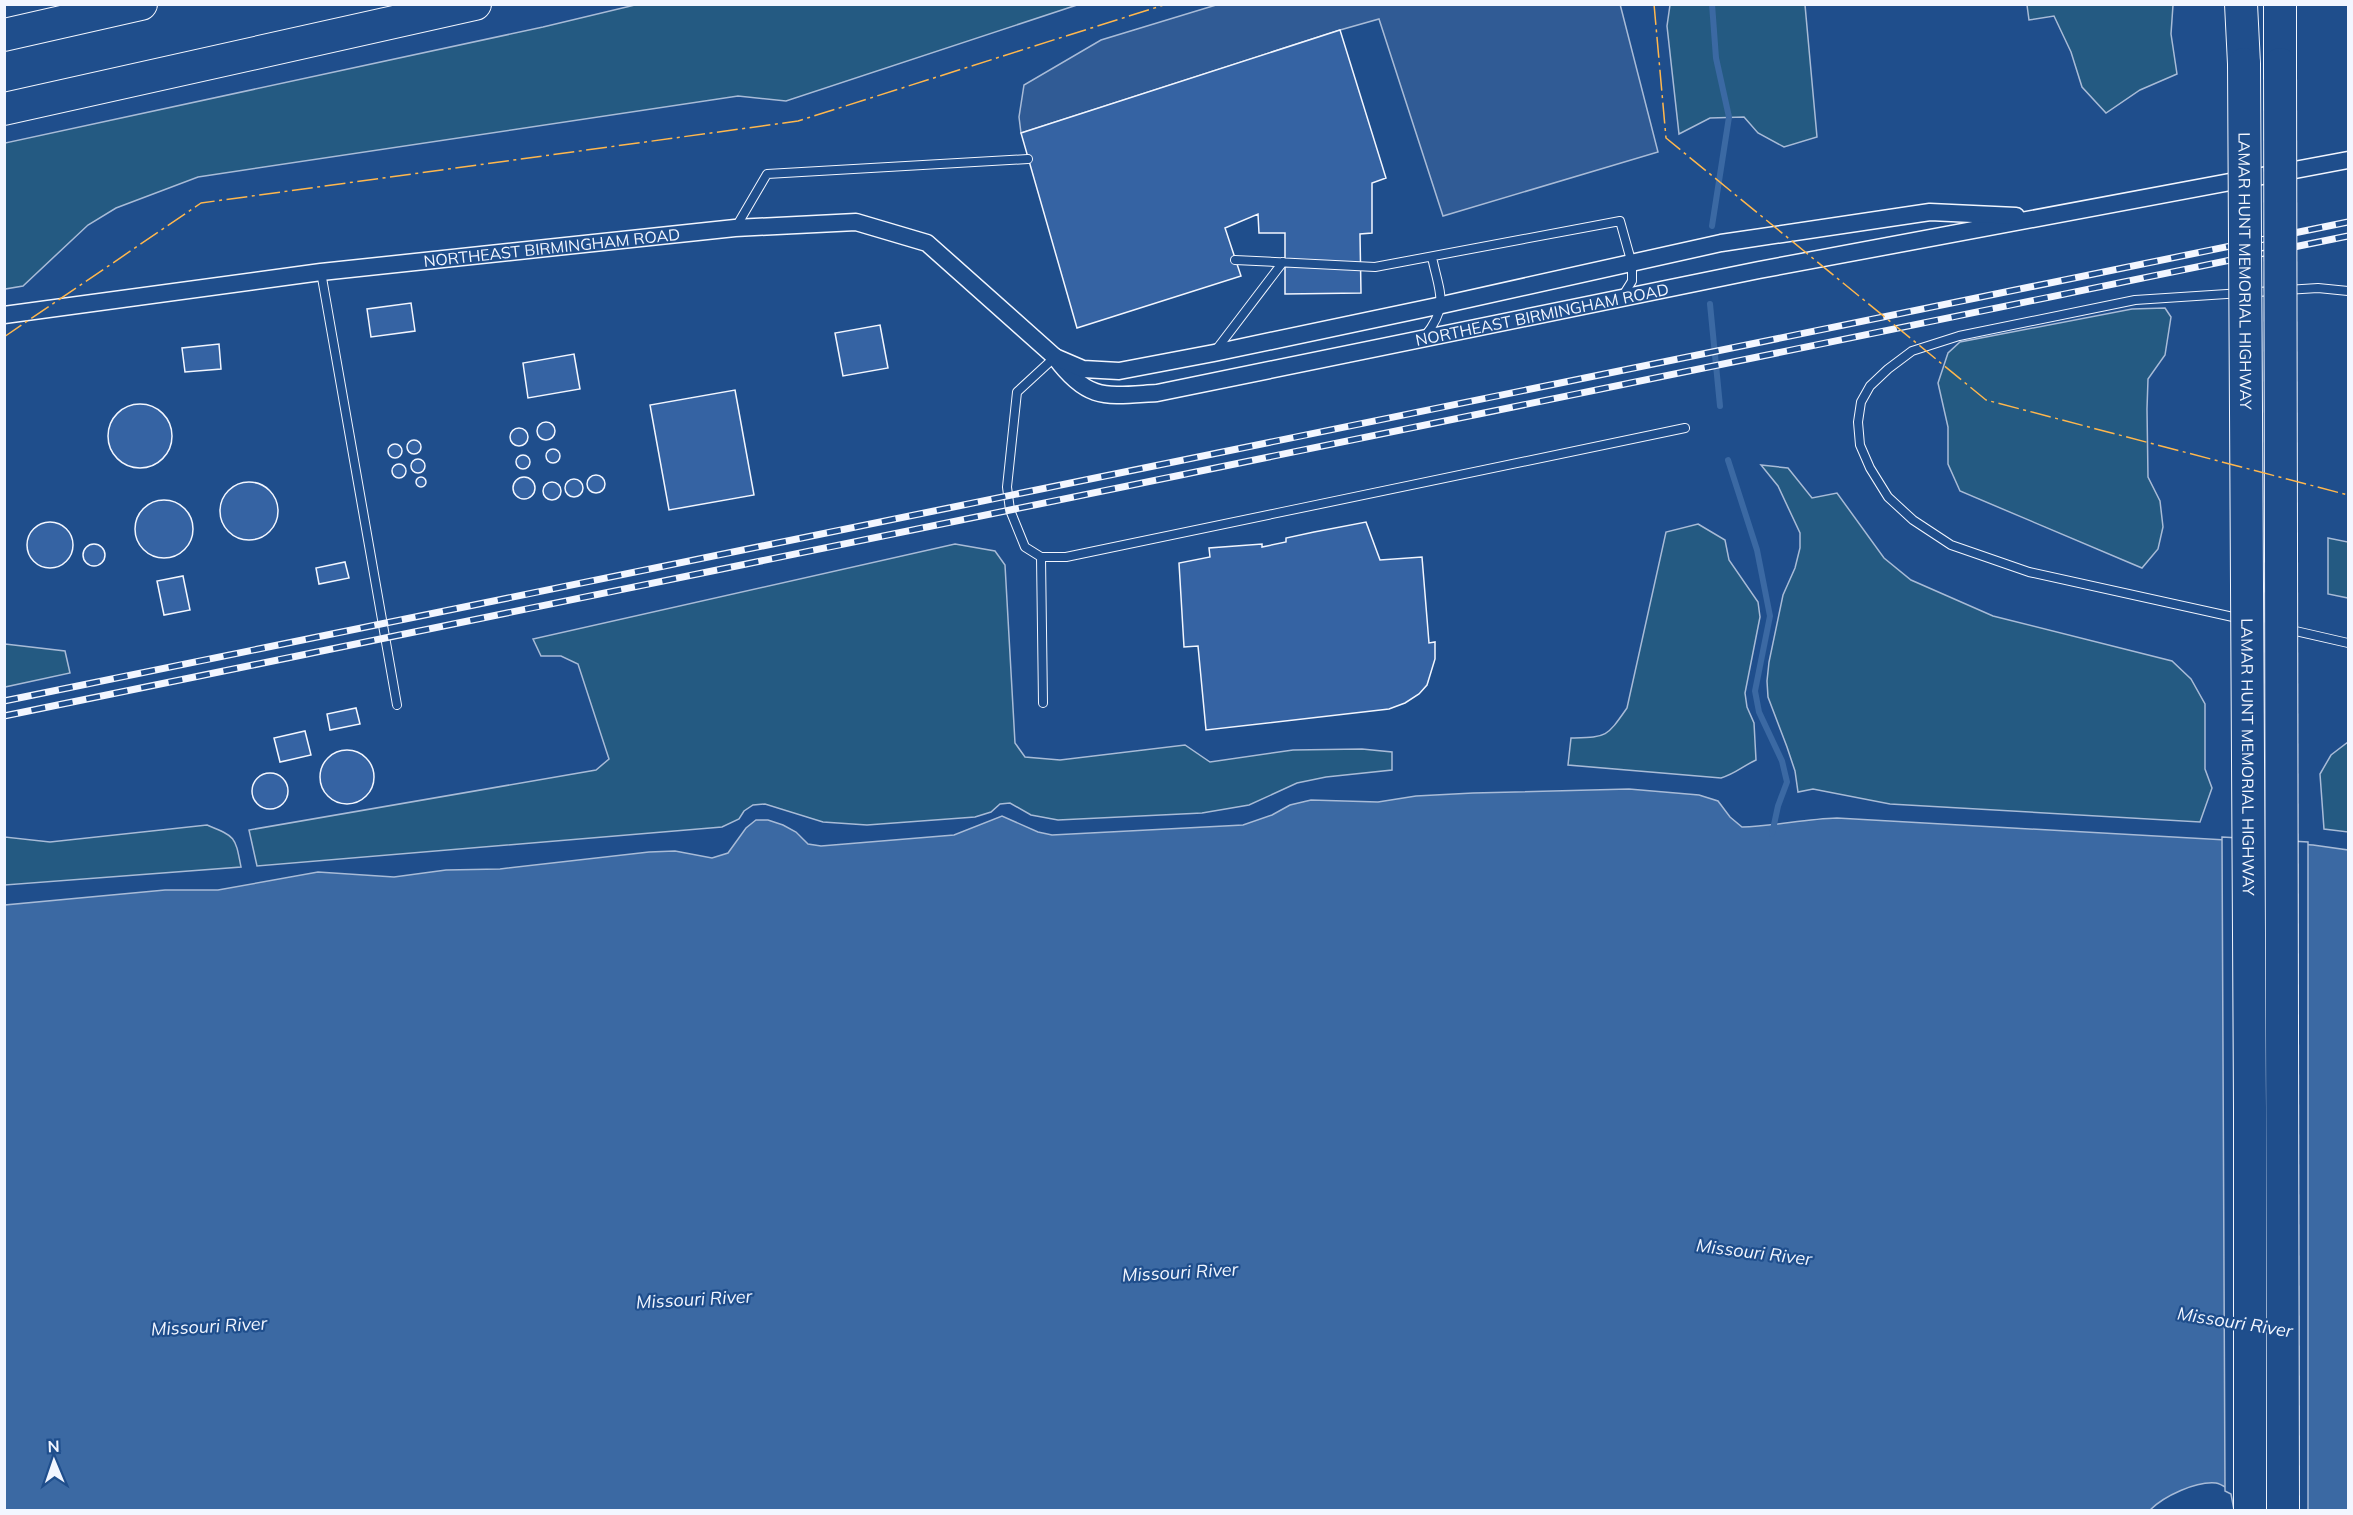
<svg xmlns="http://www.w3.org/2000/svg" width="2353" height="1515" font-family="Mulish,sans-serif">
<rect width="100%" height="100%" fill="#1f4e8c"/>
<path fill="#245a82" stroke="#a8bbd7" stroke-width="1.5" d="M639,4L1077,5L786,101L738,96L198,177L116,208L88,225L23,286L5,289V143L543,27Z
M1670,5H1805L1817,137L1784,147L1758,133L1744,117L1710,118L1679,134L1667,26Z
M2027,5H2173L2171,34L2177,74L2140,90L2106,113L2082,87L2071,52L2054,16L2029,20Z
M2165,308L2171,317L2165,355L2148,379L2147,409L2148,477L2160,501L2163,527L2158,549L2142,568L1960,491L1948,464V427L1938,383L1948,353L1960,342L2132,309Z
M1761,465L1788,468L1812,498L1837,493L1884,558L1911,580L1993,616L2172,661L2191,679L2205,704V769L2212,788L2200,822L1890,804L1813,789L1798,792L1795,771L1787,747L1768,697L1767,681L1769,662L1783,595L1795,568L1800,548V533L1778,486Z
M1698,524L1725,540L1729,560L1758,602L1760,617L1745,693L1747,707L1754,723L1756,760C1743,766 1735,774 1721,778L1568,765L1571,738C1607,737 1606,738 1627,708L1666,532Z
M2328,538L2348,542V598L2328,594Z
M955,544L995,551L1005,565L1015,743L1025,757L1060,760L1185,745L1210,762L1293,750L1362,749L1392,752V770L1326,777L1297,783L1249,805L1202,813L1058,820L1031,815L1010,803L1000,804L991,812L975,817L867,825L823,822L765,804L753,805L744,811L739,819L722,827L257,866L249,830L596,770L609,759L578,664L561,656H541L533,639Z
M5,644L65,651L70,673L5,687Z
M2348,742V832L2324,829L2320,774L2331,755Z
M207,825C236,837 235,836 241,867L5,885V837L50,842Z"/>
<path fill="#305b95" stroke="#a8bbd7" stroke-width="1.5" d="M1620,4L1658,152L1443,216L1379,19L1340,30L1021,133L1019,117L1024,85L1101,40L1216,5Z"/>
<path fill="#3b69a3" stroke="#a8bbd7" stroke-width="1.5" d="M1629,789L1699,795L1718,801L1730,817L1742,827C1774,826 1805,819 1837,818L2313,845L2348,850V1510H2237L2234,1492C2229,1490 2222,1484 2216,1483C2196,1481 2164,1496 2150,1510H5V905L165,890H218L318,872L394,877L446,870L500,869L649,852L675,851L712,858L728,853L746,828L756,820H768L783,825L796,832L808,844L821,846L954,835L1002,816L1038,832L1052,835L1243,825L1272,815L1290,805L1311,800L1378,802L1416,796L1473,793Z"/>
<path fill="#1f4e8c" stroke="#a8bbd7" stroke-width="1.5" d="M2222,837L2308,842V1510H2234L2231,1494L2225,1491Z"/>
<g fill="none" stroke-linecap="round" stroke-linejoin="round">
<path stroke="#3b69a3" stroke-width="6" d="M1712,226L1729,117L1716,58L1712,4
M1710,304L1720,406
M1728,460L1757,550L1770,616L1755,691L1759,712L1782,761L1787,782L1778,806L1772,834"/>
</g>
<path fill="#3563a3" stroke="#f2f6ff" stroke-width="1.5" d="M1340,30L1386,178L1372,183V233L1360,234L1361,293L1285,294V233H1259L1258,214L1225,228L1241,276L1077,328L1021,133Z
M411,303L415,331L371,337L367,309Z
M880,325L888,368L843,376L835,333Z
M219,344L221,369L185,372L182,348Z
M574,354L580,389L528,398L523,363Z
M735,390L754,495L669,510L650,405Z
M108 436a32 32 0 1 1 64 0a32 32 0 1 1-64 0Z
M537 431a9 9 0 1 1 18 0a9 9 0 1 1-18 0Z
M510 437a9 9 0 1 1 18 0a9 9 0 1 1-18 0Z
M407 447a7 7 0 1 1 14 0a7 7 0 1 1-14 0Z
M388 451a7 7 0 1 1 14 0a7 7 0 1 1-14 0Z
M546 456a7 7 0 1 1 14 0a7 7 0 1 1-14 0Z
M516 462a7 7 0 1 1 14 0a7 7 0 1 1-14 0Z
M411 466a7 7 0 1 1 14 0a7 7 0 1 1-14 0Z
M392 471a7 7 0 1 1 14 0a7 7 0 1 1-14 0Z
M587 484a9 9 0 1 1 18 0a9 9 0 1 1-18 0Z
M416 482a5 5 0 1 1 10 0a5 5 0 1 1-10 0Z
M513 488a11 11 0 1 1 22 0a11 11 0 1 1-22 0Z
M565 488a9 9 0 1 1 18 0a9 9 0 1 1-18 0Z
M543 491a9 9 0 1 1 18 0a9 9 0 1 1-18 0Z
M220 511a29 29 0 1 1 58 0a29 29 0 1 1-58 0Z
M135 529a29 29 0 1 1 58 0a29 29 0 1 1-58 0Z
M1366,522L1380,560L1422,557L1429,643L1435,642V659L1427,685L1419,694L1405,703L1389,709L1206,730L1198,646L1184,647L1179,563L1210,557L1209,548L1262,544V547L1286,542V538L1314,532Z
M27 545a23 23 0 1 1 46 0a23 23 0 1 1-46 0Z
M83 555a11 11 0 1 1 22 0a11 11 0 1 1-22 0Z
M345,562L349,578L319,584L316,568Z
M183,576L190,610L164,615L157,581Z
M356,708L360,724L330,730L327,714Z
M305,731L311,755L280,762L274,738Z
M320 777a27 27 0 1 1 54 0a27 27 0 1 1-54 0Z
M252 791a18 18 0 1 1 36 0a18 18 0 1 1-36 0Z"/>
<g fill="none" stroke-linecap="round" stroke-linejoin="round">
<g stroke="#f2f6ff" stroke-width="10">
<path id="lane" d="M736,227L767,174L1028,159
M1235,260L1375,267L1620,221L1632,264V281L1622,297
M321,272L397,705
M1425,336C1450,305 1439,292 1432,257
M1216,350L1283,262
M1055,357L1017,392L1007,487L1010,510L1025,547L1041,557H1066L1685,428
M1041,557L1043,703
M2242,619L2029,572L1951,545L1913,520L1888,497L1870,468L1860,445L1858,422L1861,402L1870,386L1888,369L1912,351L1959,336L2135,300L2318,288L2348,291
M2287,629L2348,643"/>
</g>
<g stroke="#f2f6ff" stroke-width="19">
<g id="street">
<path id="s1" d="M4,315L321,272L735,228L856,222L927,243L1055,357C1088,402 1106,396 1157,393L1759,270L2348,160"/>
<path d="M1055,357L1083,369L1119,371L1214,353L1442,305L1721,243L1930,212L2016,216"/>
</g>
</g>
<g stroke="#f2f6ff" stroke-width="34">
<path id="highway" d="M2241,4L2244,64
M2280,4V64
M4,35L141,4
M4,109L475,4"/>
</g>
<use href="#lane" stroke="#1f4e8c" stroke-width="8"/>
<use href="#street" stroke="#1f4e8c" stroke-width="16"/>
<use href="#highway" stroke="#1f4e8c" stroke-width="32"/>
<g stroke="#f2f6ff" stroke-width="7">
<path id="rail" d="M4,701L2348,222
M4,716L2348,236"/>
</g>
<use href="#rail" stroke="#1f4e8c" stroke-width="4.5" stroke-dasharray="14" stroke-linecap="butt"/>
<g stroke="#f2f6ff" stroke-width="34" stroke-linecap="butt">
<g id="highway-bridge">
<path id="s2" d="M2244,64L2250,1107V1510"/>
<path d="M2280,64L2283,1510"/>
</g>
</g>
<use href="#highway-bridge" stroke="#1f4e8c" stroke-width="32"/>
<path stroke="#ffb74d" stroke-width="1.5" stroke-dasharray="21 4.5 3 4.5" stroke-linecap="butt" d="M1654,4L1666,138L1986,400L2348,495
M4,337L201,203L798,121L1167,4"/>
</g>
<g text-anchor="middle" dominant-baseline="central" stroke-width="4.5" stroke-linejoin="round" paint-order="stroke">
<g font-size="16" fill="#f2f6ff" stroke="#1f4e8c">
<text stroke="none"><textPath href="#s1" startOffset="552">NORTHEAST BIRMINGHAM ROAD</textPath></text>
<text stroke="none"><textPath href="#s2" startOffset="207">LAMAR HUNT MEMORIAL HIGHWAY</textPath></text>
<text stroke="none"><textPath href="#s1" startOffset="1612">NORTHEAST BIRMINGHAM ROAD</textPath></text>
<text stroke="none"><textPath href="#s2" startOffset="693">LAMAR HUNT MEMORIAL HIGHWAY</textPath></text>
</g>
<g font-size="18" font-style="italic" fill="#f2f6ff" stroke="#1f4e8c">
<text transform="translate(1754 1252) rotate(7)">Missouri River</text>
<text transform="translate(1180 1272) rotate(-3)">Missouri River</text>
<text transform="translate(694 1299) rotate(-3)">Missouri River</text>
<text transform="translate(2235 1322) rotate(9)">Missouri River</text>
<text transform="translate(209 1326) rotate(-3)">Missouri River</text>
</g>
</g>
<rect width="2353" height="1515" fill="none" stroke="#f2f6ff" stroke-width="12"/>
<g transform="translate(54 1461) rotate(358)" stroke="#1f4e8c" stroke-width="4.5" paint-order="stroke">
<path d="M0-4.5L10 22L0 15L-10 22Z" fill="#f2f6ff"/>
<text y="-9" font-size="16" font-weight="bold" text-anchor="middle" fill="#f2f6ff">N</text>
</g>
</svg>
